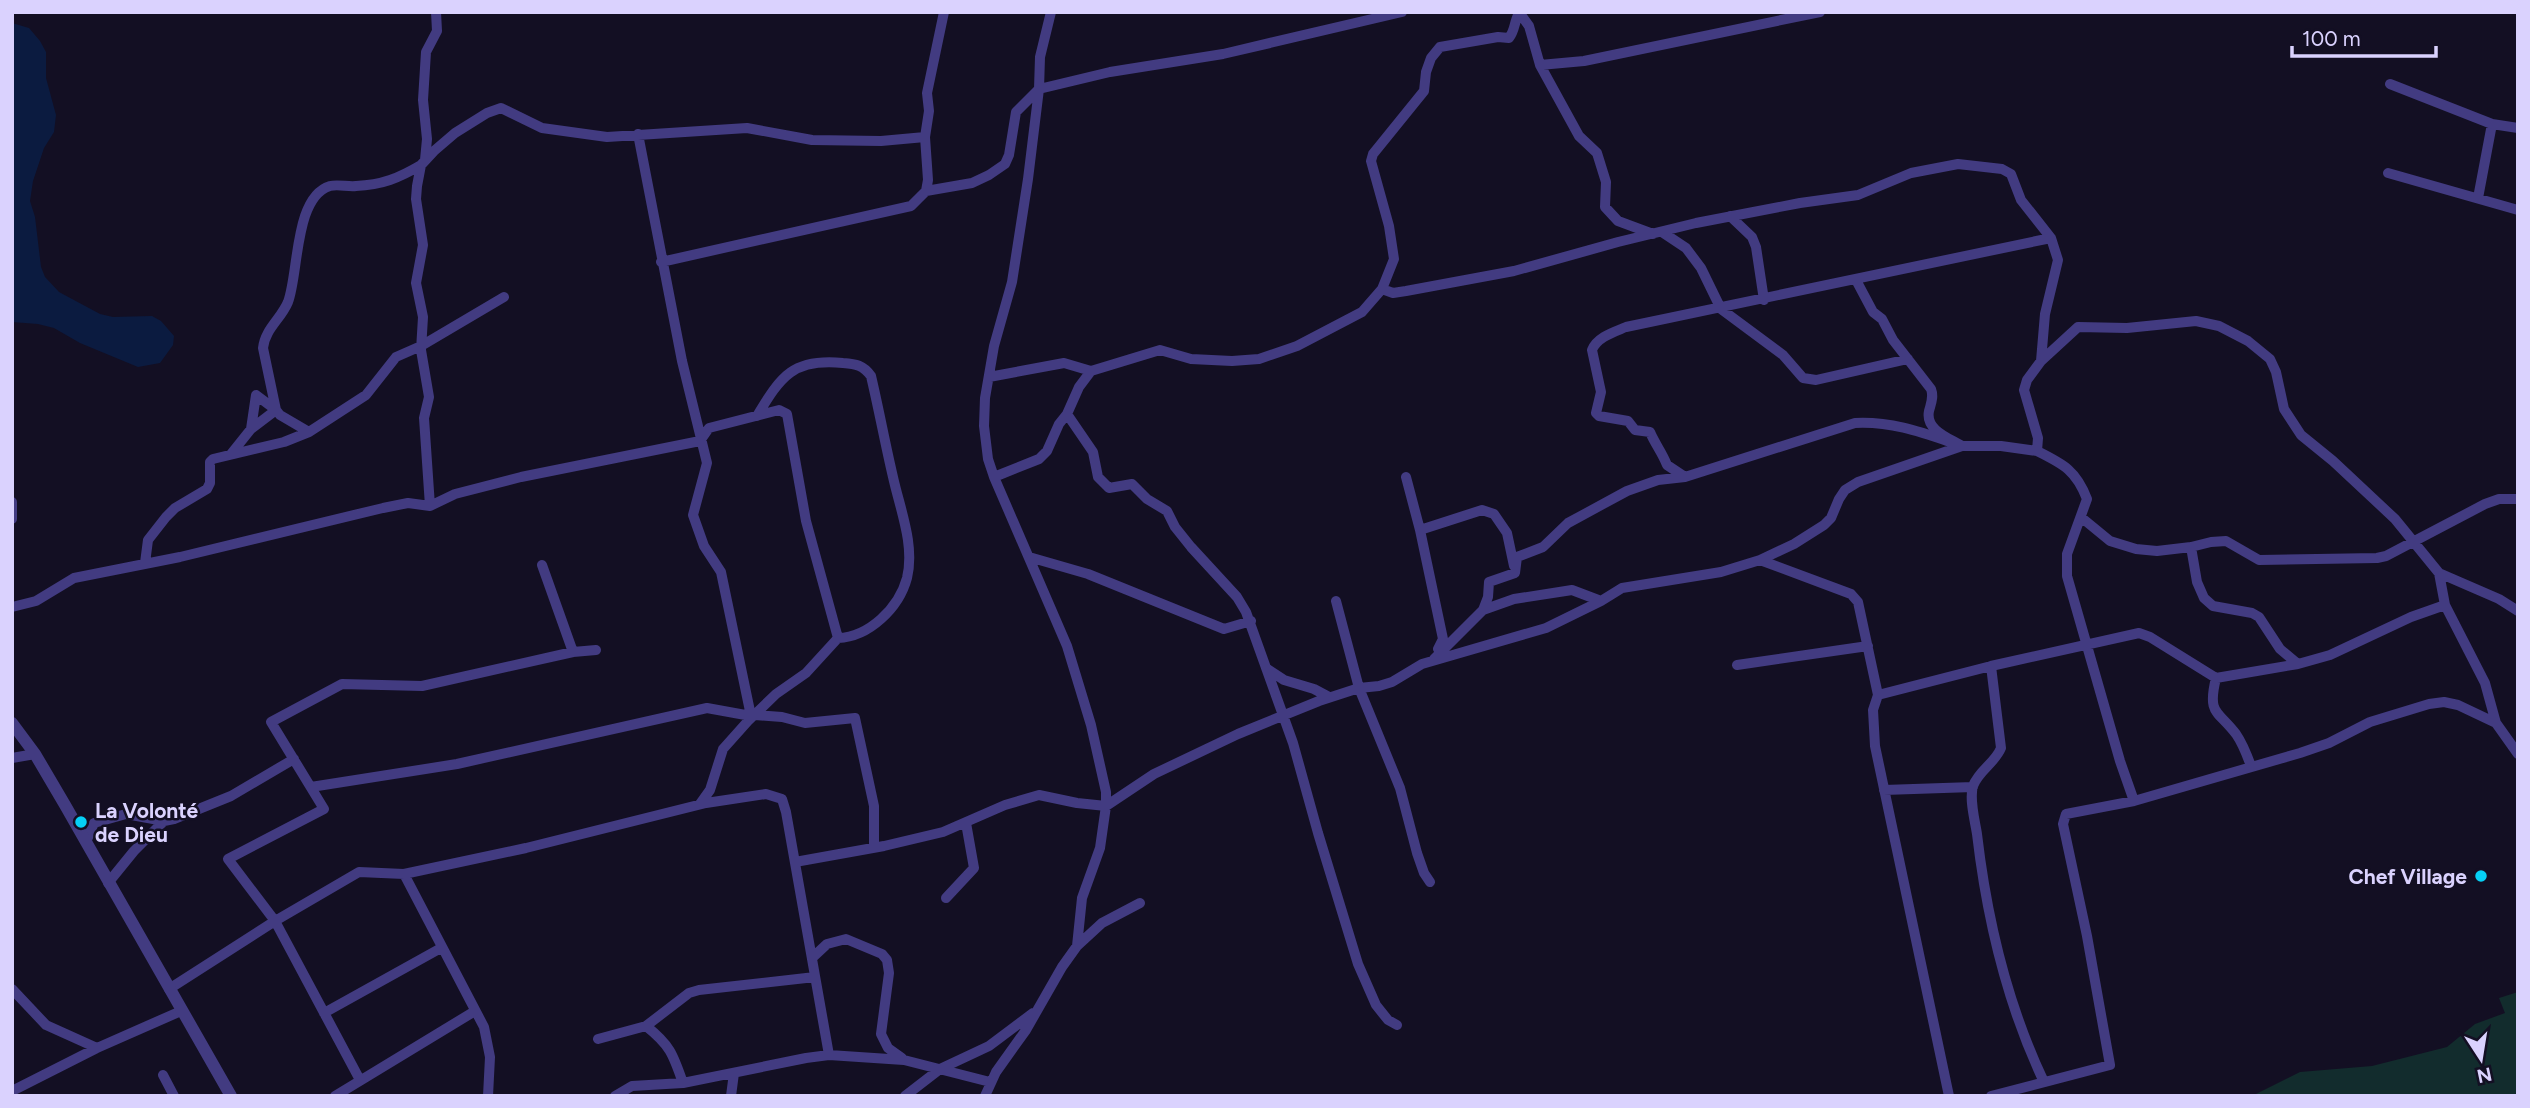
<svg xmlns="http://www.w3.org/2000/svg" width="2530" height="1108" font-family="Figtree,sans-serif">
<rect width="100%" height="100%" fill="#130f23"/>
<path fill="#122c2d" d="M2518,992V1096H2252L2300,1072L2372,1066L2447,1047L2475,1024L2505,1013L2499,998Z"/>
<path fill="#0b1b40" d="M12,23L29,28L40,41L46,52V78L56,115L54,132L44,148L33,181L30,201L35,217L41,267L45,277L59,292L100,314L113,317L152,316L161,321L174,336L173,345L160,363L138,367L80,343L54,328L38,324L12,322Z"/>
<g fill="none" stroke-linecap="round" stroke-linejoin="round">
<path stroke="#423b81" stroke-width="10" d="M1519,12L1529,26L1540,65L1584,61L1820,12
M1540,65L1579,136L1597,153L1606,182L1605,207L1618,221L1653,234
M2390,84L2492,124L2518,128
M425,160L427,139L423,100L426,52L437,31L436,12
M2388,173L2518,210
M926,191L972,183L989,175L1005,164L1009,155L1016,112L1039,89L1110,72L1223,54L1402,12
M2478,198L2492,124
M1730,216L1752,237L1756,247L1764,300
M1662,232L1686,248L1701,268L1721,309L1783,355L1803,378L1816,380L1908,359
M661,262L911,206L926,191L928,180L925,137L929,111L927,93L944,12
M1382,289L1393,293L1406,291L1514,271L1618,242L1696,223L1800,203L1858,195L1911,173L1958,164L2002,169L2011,174L2021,200L2051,238L2058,260L2045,314L2041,361L2027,380L2024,390L2038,438L2037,451C2063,464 2076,470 2087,499L2067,554V576L2120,761L2134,801
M2041,361L2078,327L2127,328L2196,321L2219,326L2248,341L2270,359L2276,372L2284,409L2301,435L2333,461L2395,519L2439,573L2445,605L2485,683L2496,723L2518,754
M989,377L1064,363L1091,371
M1067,414L1093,452L1098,477L1109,488L1132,484L1147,499L1167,511L1175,527L1191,547L1237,597L1246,612L1293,743L1318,833L1358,964L1376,1005L1388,1020L1397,1025
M309,432L280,415L276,410L263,348C265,329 281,319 288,302C299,273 294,197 330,186C338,184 348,187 356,186C382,185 399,178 421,165
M231,454L251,429L256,395L276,410L251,429
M994,477L1039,459L1047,451L1059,424L1067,414L1079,387L1091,371L1160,350L1191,359L1232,361L1259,359L1297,346L1362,312L1382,289L1394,259L1389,226L1371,161L1373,154L1424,91L1426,72L1431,58L1440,47L1498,37L1509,38C1515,31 1514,22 1519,13
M1406,477L1420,530L1443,639L1438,649
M1685,477L1667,465C1662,452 1655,444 1650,432L1635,430L1628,421L1599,416L1596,413L1601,392L1592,350C1597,337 1614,332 1626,327L2051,238
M12,502V519
M430,506L424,418L429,397L421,350L423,317L416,283L423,245L416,199L417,186L421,165L434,151L455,133L487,113L501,108L542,128L607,137L747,128L812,140L881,141L925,137
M2082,518L2110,541L2136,549L2157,551L2191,547L2211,542L2226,541L2259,560L2377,558L2386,556L2485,504L2499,499H2518
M1420,530L1482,510L1494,514L1507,533L1514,566
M2191,547L2197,582L2204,598L2213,606L2252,613L2259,617L2280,649L2298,664
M1029,557L1088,574L1224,629L1251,621
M1760,560L1851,594L1858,602L1878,695L1873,710L1875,746L1949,1096
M145,563L148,540L166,517L175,508L207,489L210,483V462L213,459L284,442L309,432L366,395L396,357L421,346L504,297
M542,565L573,652
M2439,573L2499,599L2518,611
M1336,601L1359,688L1400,788L1417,853L1424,873L1430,882
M12,607L36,601L74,578L180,557L383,508L408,503L430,506L455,494L521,477L700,441L709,428L779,410L787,414L806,521L838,638
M1483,610L1514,599L1572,590L1601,601
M1434,659L1483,610L1488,597L1489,582L1515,573L1517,557L1543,547L1568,523L1627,491L1658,480L1685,477L1855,423C1894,421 1926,434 1962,446C1949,438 1925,430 1929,411C1931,403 1934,397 1931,389L1893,340L1882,319L1873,312L1856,280
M1737,665L1868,646
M1991,666L2001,748C1995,763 1979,770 1973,786C1969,799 1975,821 1977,834C1987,920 2007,1004 2044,1082
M1266,668L1284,680L1314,689L1329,697
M2216,678C2207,715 2218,710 2236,734C2243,744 2247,755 2251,766
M1878,695L1991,666L2139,633L2150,637L2216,678L2298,664L2330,655L2411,617L2445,605
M755,715L782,717L805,723L855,718L874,806V846
M12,758L35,754
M311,787L457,764L707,708L751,716L721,572L704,546L693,515L707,463L682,361L638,134
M1884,790L1973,787
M700,804L710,790L723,749L748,721L776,694L806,673L838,638C869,637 899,608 907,578C915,545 900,509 893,477C885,443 879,410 871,376C863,365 856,364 843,363C793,358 781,376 757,416
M86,842L94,823L126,814L164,821L174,819L231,796L294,759
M795,862L884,846L943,832L1005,805L1039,795L1077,803L1106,806L1154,774L1238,734L1319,701L1359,688L1379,686L1392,682L1422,664L1546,628L1601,601L1622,588L1721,572L1760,560L1794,544L1824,525L1831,518L1839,499L1845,490L1858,482L1962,446H2001L2037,451
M404,874L484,1027L490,1057L488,1096
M108,883L134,851L164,821
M946,898L974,868L966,823
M1077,946L1102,923L1140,903
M812,958L827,944L846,939L882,954L887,960L889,973L881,1034L888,1048L902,1058
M12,989L46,1025L97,1048
M169,989L275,921L359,872L404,874L526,848L706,803L766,794L782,799L786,812L829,1055
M324,1013L441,948
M598,1039L646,1026L689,993L699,990L815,977
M163,1075L174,1096
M360,1080L275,921L228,859L324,809L271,722L342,684L422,686L573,652L596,650
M683,1083L806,1058L829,1055L904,1060L990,1082
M12,1091L97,1048L181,1011
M335,1096L475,1011
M615,1096L632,1086L683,1083C673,1054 670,1045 646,1026
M731,1096L734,1073
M905,1096L940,1069L989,1046L1033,1013
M985,1096L996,1072L1026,1030L1062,967L1077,946L1082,898L1100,848L1106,806V792L1091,725L1067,646L994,477L988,459L984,426L985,398L994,346L1012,282L1028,179L1039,89L1040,57L1051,12
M1991,1096L2110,1065L2087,936L2063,824L2066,814L2134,801L2300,753L2329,743L2370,722L2429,704L2444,702L2458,705L2496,723"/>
<path stroke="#423b81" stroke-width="12" d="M12,723L35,754L65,805L231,1096"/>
</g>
<g fill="#06d0f6" stroke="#130f23" stroke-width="2.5">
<circle cx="81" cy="822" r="7"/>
<circle cx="2481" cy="876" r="7"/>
</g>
<g text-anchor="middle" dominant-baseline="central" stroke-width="5" stroke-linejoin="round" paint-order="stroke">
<g font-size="21" font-weight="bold" fill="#dad2fe" stroke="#130f23" text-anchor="start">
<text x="95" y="810">La Volonté<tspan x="95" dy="24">de Dieu</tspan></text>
<text x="2467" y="876" text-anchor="end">Chef Village</text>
</g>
</g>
<rect width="2530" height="1108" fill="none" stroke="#dad2fe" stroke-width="28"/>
<g transform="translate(2481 1059) rotate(168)" stroke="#130f23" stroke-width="5" paint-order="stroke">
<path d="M0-5L12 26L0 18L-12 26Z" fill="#dad2fe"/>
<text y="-10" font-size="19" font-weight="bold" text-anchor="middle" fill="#dad2fe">N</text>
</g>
<path d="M2292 46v10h144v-10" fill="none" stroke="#dad2fe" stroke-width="3.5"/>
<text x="2302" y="46" font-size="21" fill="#dad2fe" stroke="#130f23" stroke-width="5" paint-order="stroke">100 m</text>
</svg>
